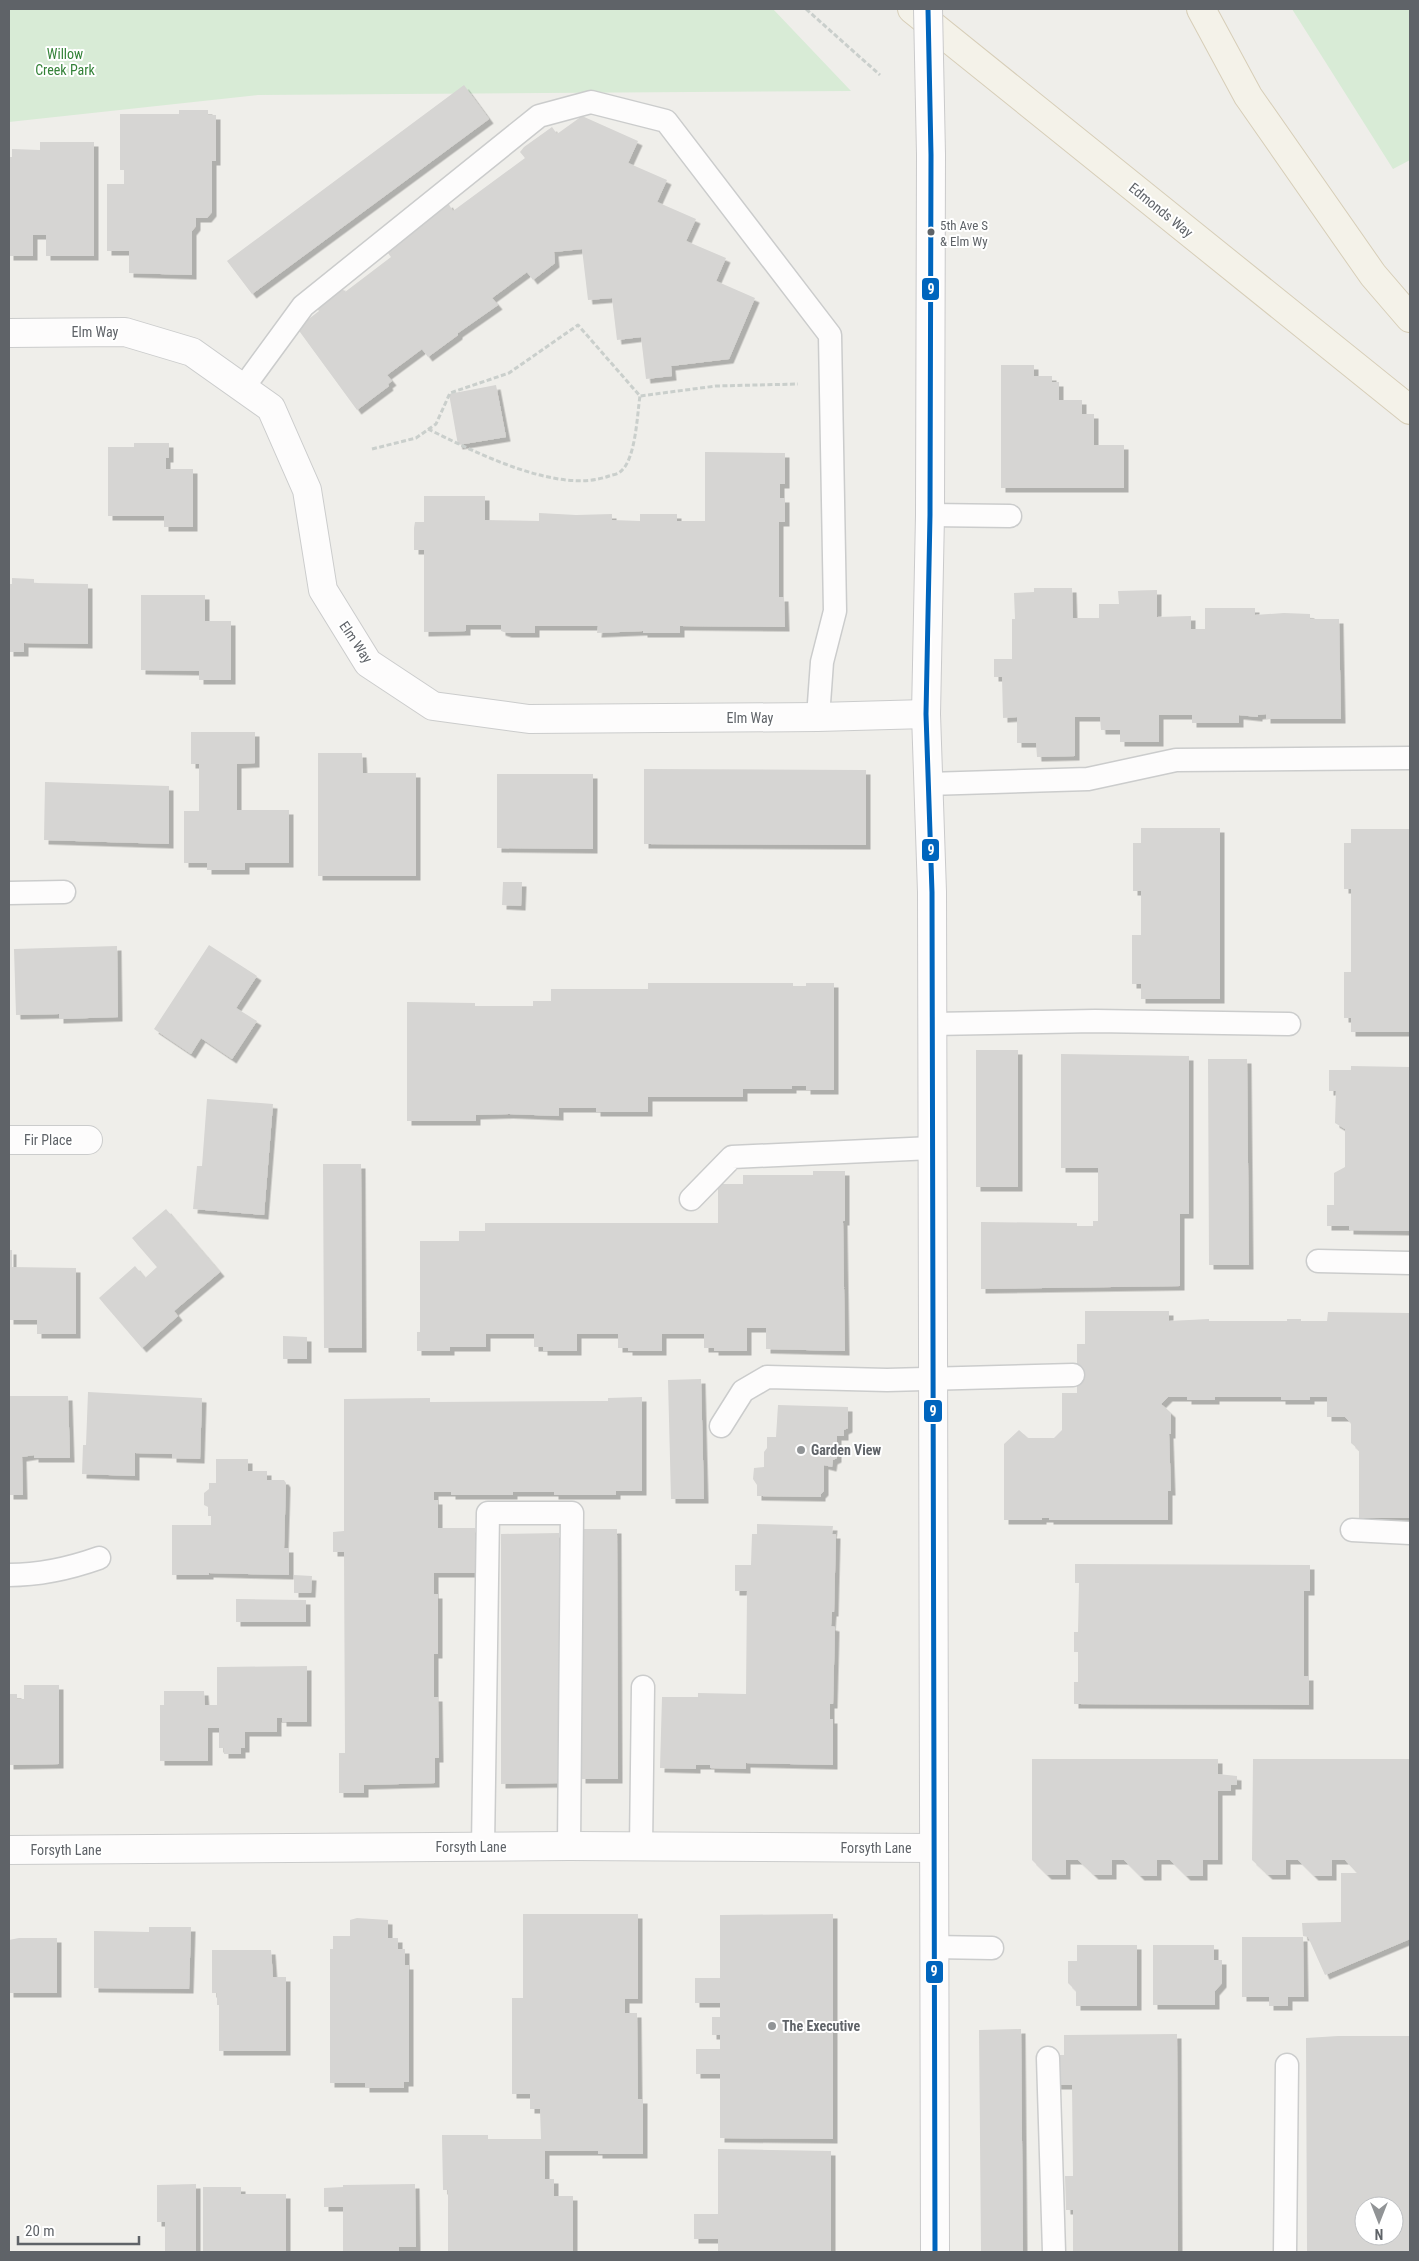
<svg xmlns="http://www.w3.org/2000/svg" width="1419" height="2261" font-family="'Roboto Condensed',sans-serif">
<defs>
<filter id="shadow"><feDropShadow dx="4.5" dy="4.5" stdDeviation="0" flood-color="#0004"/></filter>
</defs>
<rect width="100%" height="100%" fill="#efeeea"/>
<path fill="#d8ebd6" d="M9,9H773L851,91L258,95L9,122Z
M1292,9H1410V160L1393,169Z"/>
<path fill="#d6d5d3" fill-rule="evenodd" filter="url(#shadow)" d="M464,85L489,119L252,294L227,261Z
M179,110H208V115H216V161H212V212L207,218H196V226L192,231V275L129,273V251H107V184H124V170H120V114H179Z
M582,116L638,141L628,163L667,180L657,202L696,219L686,241L726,258L716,281L755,298L729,359L671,366L672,376L646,379L641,337L617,340L612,298L588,300L582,249L554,252L555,263L533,280L527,272L492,298L498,305L458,333V335L428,357L422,349L387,375L392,381L388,384L389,386L357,410L297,328L319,311L313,303L340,286L345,292L391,257L385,249L422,225L420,223L448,203L453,211L525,158L520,152L524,147L552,127L557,134Z
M40,142H94V256H46V235H33V256H9V157H12V149L40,150Z
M1001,365H1034V376H1052V382H1059V400H1082V414H1094V445H1124V488H1001Z
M496,385L506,437L458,445L449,394Z
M134,443H169V458H166V469H193V527H164V516H108V447H134Z
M705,452L785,453V484H780V498H785V522H779V597H784L785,627L680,626V633H643V631L597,633L598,626H535V633H507L501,631V625H466V631L424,632V550H414V528L415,522H424V496H485V520L539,521V513L576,515L612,514V520L640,521V514H677V521H705Z
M12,578L34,579V583L88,584V644L24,643V652H9V584H12Z
M1034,588H1072L1073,618H1099V604H1119L1118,591L1157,590V617L1191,616V629H1205V608H1255V615L1284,613L1310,614V619H1339L1341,719H1266V714L1258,715V717L1239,715V723H1192V715H1159V742H1120V730H1101L1100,717H1075V756L1037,757L1036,743H1017V717L1003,718L1002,677H994V659H1012V619H1015L1014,593L1034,592Z
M141,595H205V621H231V680H199V671L141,670Z
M191,732H255V763L237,764V810H289V863H245V870H207V863H184V811H199V764H191Z
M318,753H362L363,773H416V876H318Z
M644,769L866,770V845L644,844Z
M497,774H593V849L497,848Z
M45,782L169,786V844L44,840Z
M1141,828H1220V999H1141V984H1132V935H1141V891H1133V843H1141Z
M1351,829H1410V1032H1351V1018H1344V972H1351V889H1344V843H1351Z
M503,882H522L521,906L502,905Z
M209,945L257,976L236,1008L257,1021L232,1059L201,1038L191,1054L154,1029Z
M117,946L118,1017L59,1019V1014L16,1015L14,949Z
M648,983H793V986H806V983H834V1090H806V1086H792V1089H743V1097H648V1112H596V1108H559V1116L509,1114L476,1115V1121H407V1002L475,1003V1006H533V1001H551V989H648Z
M976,1050H1018V1187H976Z
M1061,1054L1189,1056V1214H1180V1286L981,1289V1222L1077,1223V1226H1093V1221H1098V1168H1061Z
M1208,1059H1247L1249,1265H1209Z
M1351,1066L1410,1067V1231L1349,1230V1226H1327V1205H1334V1173L1345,1167V1129L1335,1123L1336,1091H1329V1070H1351Z
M207,1099L273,1104L264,1215L193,1209L197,1166H202Z
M323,1164H361L362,1348H324Z
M813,1171H845V1221H843L845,1351L766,1349V1328H747V1351H714V1348H704V1334H662V1351H628V1348H618V1334H577V1351H543V1347H534V1334H486V1347H450V1351H417V1332H420V1241H459V1231H485V1223H718V1184H743V1175H813Z
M166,1209L220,1272L174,1311L178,1316L142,1348L99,1298L135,1266L145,1278L157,1267L132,1238Z
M9,1250H12V1267L76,1268V1334H37V1320H9Z
M1085,1311H1169V1321L1209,1319V1321H1287V1319H1301V1321H1327L1328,1312L1410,1313V1518H1359V1450L1351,1443V1423L1345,1417H1327V1397H1310V1400H1281V1397H1215V1400H1187V1397H1168L1161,1404L1171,1413V1434H1169L1171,1491H1168V1520H1049V1518H1042V1520H1004V1444L1019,1430L1028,1438H1054L1062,1430V1393H1077V1344H1085Z
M283,1336L307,1337V1359H283Z
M701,1379L704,1499H671L668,1380Z
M88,1392L202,1398L200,1459L172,1458V1454L135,1453V1476L82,1474L83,1445H86Z
M9,1396H68L70,1458H34V1455L22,1457L23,1495H9Z
M642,1397V1491H616V1495H554V1492H513V1495H451V1492H434V1500H438V1528H475L476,1573H434V1594H438V1654H434V1697H438L439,1758H435V1783L364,1785V1793H339V1753H345L344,1552H333V1532L344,1531V1399L430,1398V1402L608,1401V1398Z
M778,1405L848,1407V1428L844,1430V1436H837V1458L833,1460L832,1467L824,1465V1491L821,1494V1497L757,1496V1485L753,1479L754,1468L764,1467V1452L767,1448V1437H776Z
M216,1459H248V1471H267V1480H284L286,1483L284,1548H289V1575L209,1573V1575H172V1525H211V1516H208V1507L204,1505V1493L209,1489V1483H216Z
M757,1524L833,1526L832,1534H836L834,1612H832L831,1626L835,1627L833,1704H830V1719H833V1765L746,1763V1769L710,1768V1765H696V1769L660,1768L662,1697H698V1693L746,1694L747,1591H735V1565H751L752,1534H757Z
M581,1529H617L618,1779H581Z
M559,1533L560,1783L501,1784V1534Z
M1075,1564L1310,1565V1591H1304V1676H1309V1705L1074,1704V1682H1078V1652H1074V1632H1078L1079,1583H1075Z
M294,1575L312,1576L311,1593H294Z
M236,1599L306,1600V1622H236Z
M307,1666V1722H282V1718H277V1732H245V1748H241V1754H224V1748H219V1728H208V1761H160V1705H164V1691H204L205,1705H217V1667Z
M24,1685H59V1764L9,1765V1694H17V1699H24Z
M1032,1759H1218V1774L1237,1776V1785H1231V1791H1218V1860H1203V1876H1186L1170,1860H1157V1876H1140L1124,1860H1112V1875H1094L1078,1860H1066V1875H1047L1032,1860Z
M1253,1759H1410V1939L1325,1975L1308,1937L1303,1936L1302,1923L1341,1922V1873H1357L1345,1860H1332V1876H1314L1298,1860H1286V1875H1268L1252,1860Z
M523,1914H638V1999H625V2013H637L638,2099H643V2154H598V2151H545V2179H554V2196H573V2252H448V2190H443L442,2135H488V2139H541L540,2109H530V2094H512V1998H523Z
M833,1914V2139L720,2138V2074H696V2049H720V2035H712V2017H720V2003H695V1978H720V1915Z
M357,1918L388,1920V1938H398V1949H405V1965H409V2082H404V2088H365V2083H330V1949H333V1936H350V1920Z
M149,1927H191L189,1989L94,1988V1931L149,1932Z
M1242,1937H1303L1304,1997H1288V2006H1269V1997H1242Z
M19,1938H57V1993H9V1940Z
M1077,1945H1137V2006H1076V1991L1068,1983V1961H1077Z
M1153,1945H1214V1960H1222V1983L1215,1991V2005H1153Z
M212,1950H271L273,1977H286V2051H219V2005H217V1993H212Z
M1021,2029L1023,2251H981L979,2030Z
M1177,2034L1178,2252H1073V2210H1066L1065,2176H1073L1072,2085H1054V2055H1064V2035Z
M1338,2036H1410V2252H1307L1306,2038ZM1364,2206H1394V2236H1364Z
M718,2149L831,2151V2252H718V2239H694V2214H718Z
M196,2184V2252H165V2222H157V2185Z
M415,2184L416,2247H399V2252H343V2207H324V2188L343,2187V2185Z
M203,2187H241V2194H286V2252H203Z"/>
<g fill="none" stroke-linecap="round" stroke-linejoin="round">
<g stroke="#cbcccc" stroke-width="25">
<path id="service" d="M243,388L303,306L539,116L591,102L666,121L830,335L835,611L822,662L818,717
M930,515L1010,516
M928,784L1088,779L1176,760L1410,758
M9,893L64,892
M932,1024L1095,1021L1289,1024
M691,1199L732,1157L932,1148
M1318,1261L1410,1263
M721,1426L743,1391L767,1377L887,1380L1073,1375
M1352,1530L1410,1533
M9,1575C41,1575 68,1569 99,1558
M483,1847L488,1513H572L569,1846
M641,1848L643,1687
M933,1947L992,1948
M1048,2058L1054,2252
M1285,2252L1287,2065"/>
</g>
<g stroke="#cbcccc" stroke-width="30">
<path id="minor" d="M9,333L125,332L192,352L271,408L307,490L323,590L368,663L433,706L529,719L818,717L926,714
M9,1140H88
M9,1850L569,1846L933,1848"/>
</g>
<g stroke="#cacacb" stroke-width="30">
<path id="secondary" d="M931,155L930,515L926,714L932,892L935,2252"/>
</g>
<g stroke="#d7ceb8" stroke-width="30">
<path id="primary" d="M912,9L1410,410
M1201,9L1248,96L1373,275L1410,318"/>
</g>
<path stroke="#cacfcc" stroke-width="3" stroke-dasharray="5 2.5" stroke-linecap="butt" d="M806,9L880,75
M428,429C475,452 558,495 609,476C612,475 618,474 620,472C636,460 637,415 640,396
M372,449L416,438L436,424L450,393L509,373L578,325L640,396L716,386L798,384"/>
<use href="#service" stroke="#fdfcfc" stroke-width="22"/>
<use href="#minor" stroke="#fdfcfc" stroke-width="28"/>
<use href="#secondary" stroke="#fdfcfc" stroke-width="28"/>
<use href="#primary" stroke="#f4f2e9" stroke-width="28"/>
<g stroke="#cacacb" stroke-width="30" stroke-linecap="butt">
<path id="secondary-bridge" d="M928,9L931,155"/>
</g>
<use href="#secondary-bridge" stroke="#fdfcfc" stroke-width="28"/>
<g stroke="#fff" stroke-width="9">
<path id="bus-1" d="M928,9L931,155L930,515L926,714L932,892L935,2252"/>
</g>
<use href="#bus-1" stroke="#0065bd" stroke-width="5"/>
</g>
<circle fill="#5f6368" stroke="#fff" stroke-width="2" cx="931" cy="232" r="4.5"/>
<g fill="#919496" stroke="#fff" stroke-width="2">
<circle cx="801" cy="1450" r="5"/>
<circle cx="772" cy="2026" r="5"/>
</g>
<g text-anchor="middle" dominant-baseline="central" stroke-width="4" stroke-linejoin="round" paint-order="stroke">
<g font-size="13" fill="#5f6368" stroke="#fff" text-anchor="start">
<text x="940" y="225">5th Ave S<tspan x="940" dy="16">&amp; Elm Wy</tspan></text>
</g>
<g font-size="14" fill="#348238" stroke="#fff">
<text x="65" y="54">Willow<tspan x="65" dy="16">Creek Park</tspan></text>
</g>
<g font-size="14" fill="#5f6368" stroke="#fff">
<text transform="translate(1161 210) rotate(39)">Edmonds Way</text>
<text x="95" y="332">Elm Way</text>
<text transform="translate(356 642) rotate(56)">Elm Way</text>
<text x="750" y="718">Elm Way</text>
<text x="48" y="1140">Fir Place</text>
<text x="471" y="1847">Forsyth Lane</text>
<text x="876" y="1848">Forsyth Lane</text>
<text x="66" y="1850">Forsyth Lane</text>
</g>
<g font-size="14" font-weight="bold" fill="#5f6368" stroke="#fff" text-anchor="start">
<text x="811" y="1450">Garden View</text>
<text x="782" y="2026">The Executive</text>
</g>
</g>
<g stroke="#fff" stroke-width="2">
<rect x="921" y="277" width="19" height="24" rx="5" fill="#0065bd"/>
<rect x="921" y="838" width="19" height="24" rx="5" fill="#0065bd"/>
<rect x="923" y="1399" width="20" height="24" rx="5" fill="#0065bd"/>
<rect x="925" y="1960" width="19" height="24" rx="5" fill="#0065bd"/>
</g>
<g font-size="14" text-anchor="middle" font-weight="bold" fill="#fff">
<text x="931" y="294">9</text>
<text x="931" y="855">9</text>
<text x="933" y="1416">9</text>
<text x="934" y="1976">9</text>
</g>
<rect width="1419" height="2261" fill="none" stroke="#5f6368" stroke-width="20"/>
<g transform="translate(1379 2221) rotate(180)"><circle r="24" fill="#ffffff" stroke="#bfc1c3"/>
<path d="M0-4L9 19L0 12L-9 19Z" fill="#919496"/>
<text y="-8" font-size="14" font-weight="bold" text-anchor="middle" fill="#5f6368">N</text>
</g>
<path d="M18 2236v8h121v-8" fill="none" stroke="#5f6368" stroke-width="2.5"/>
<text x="25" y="2236" font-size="15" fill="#5f6368" stroke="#ffffff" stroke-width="4" paint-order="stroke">20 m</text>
</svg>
